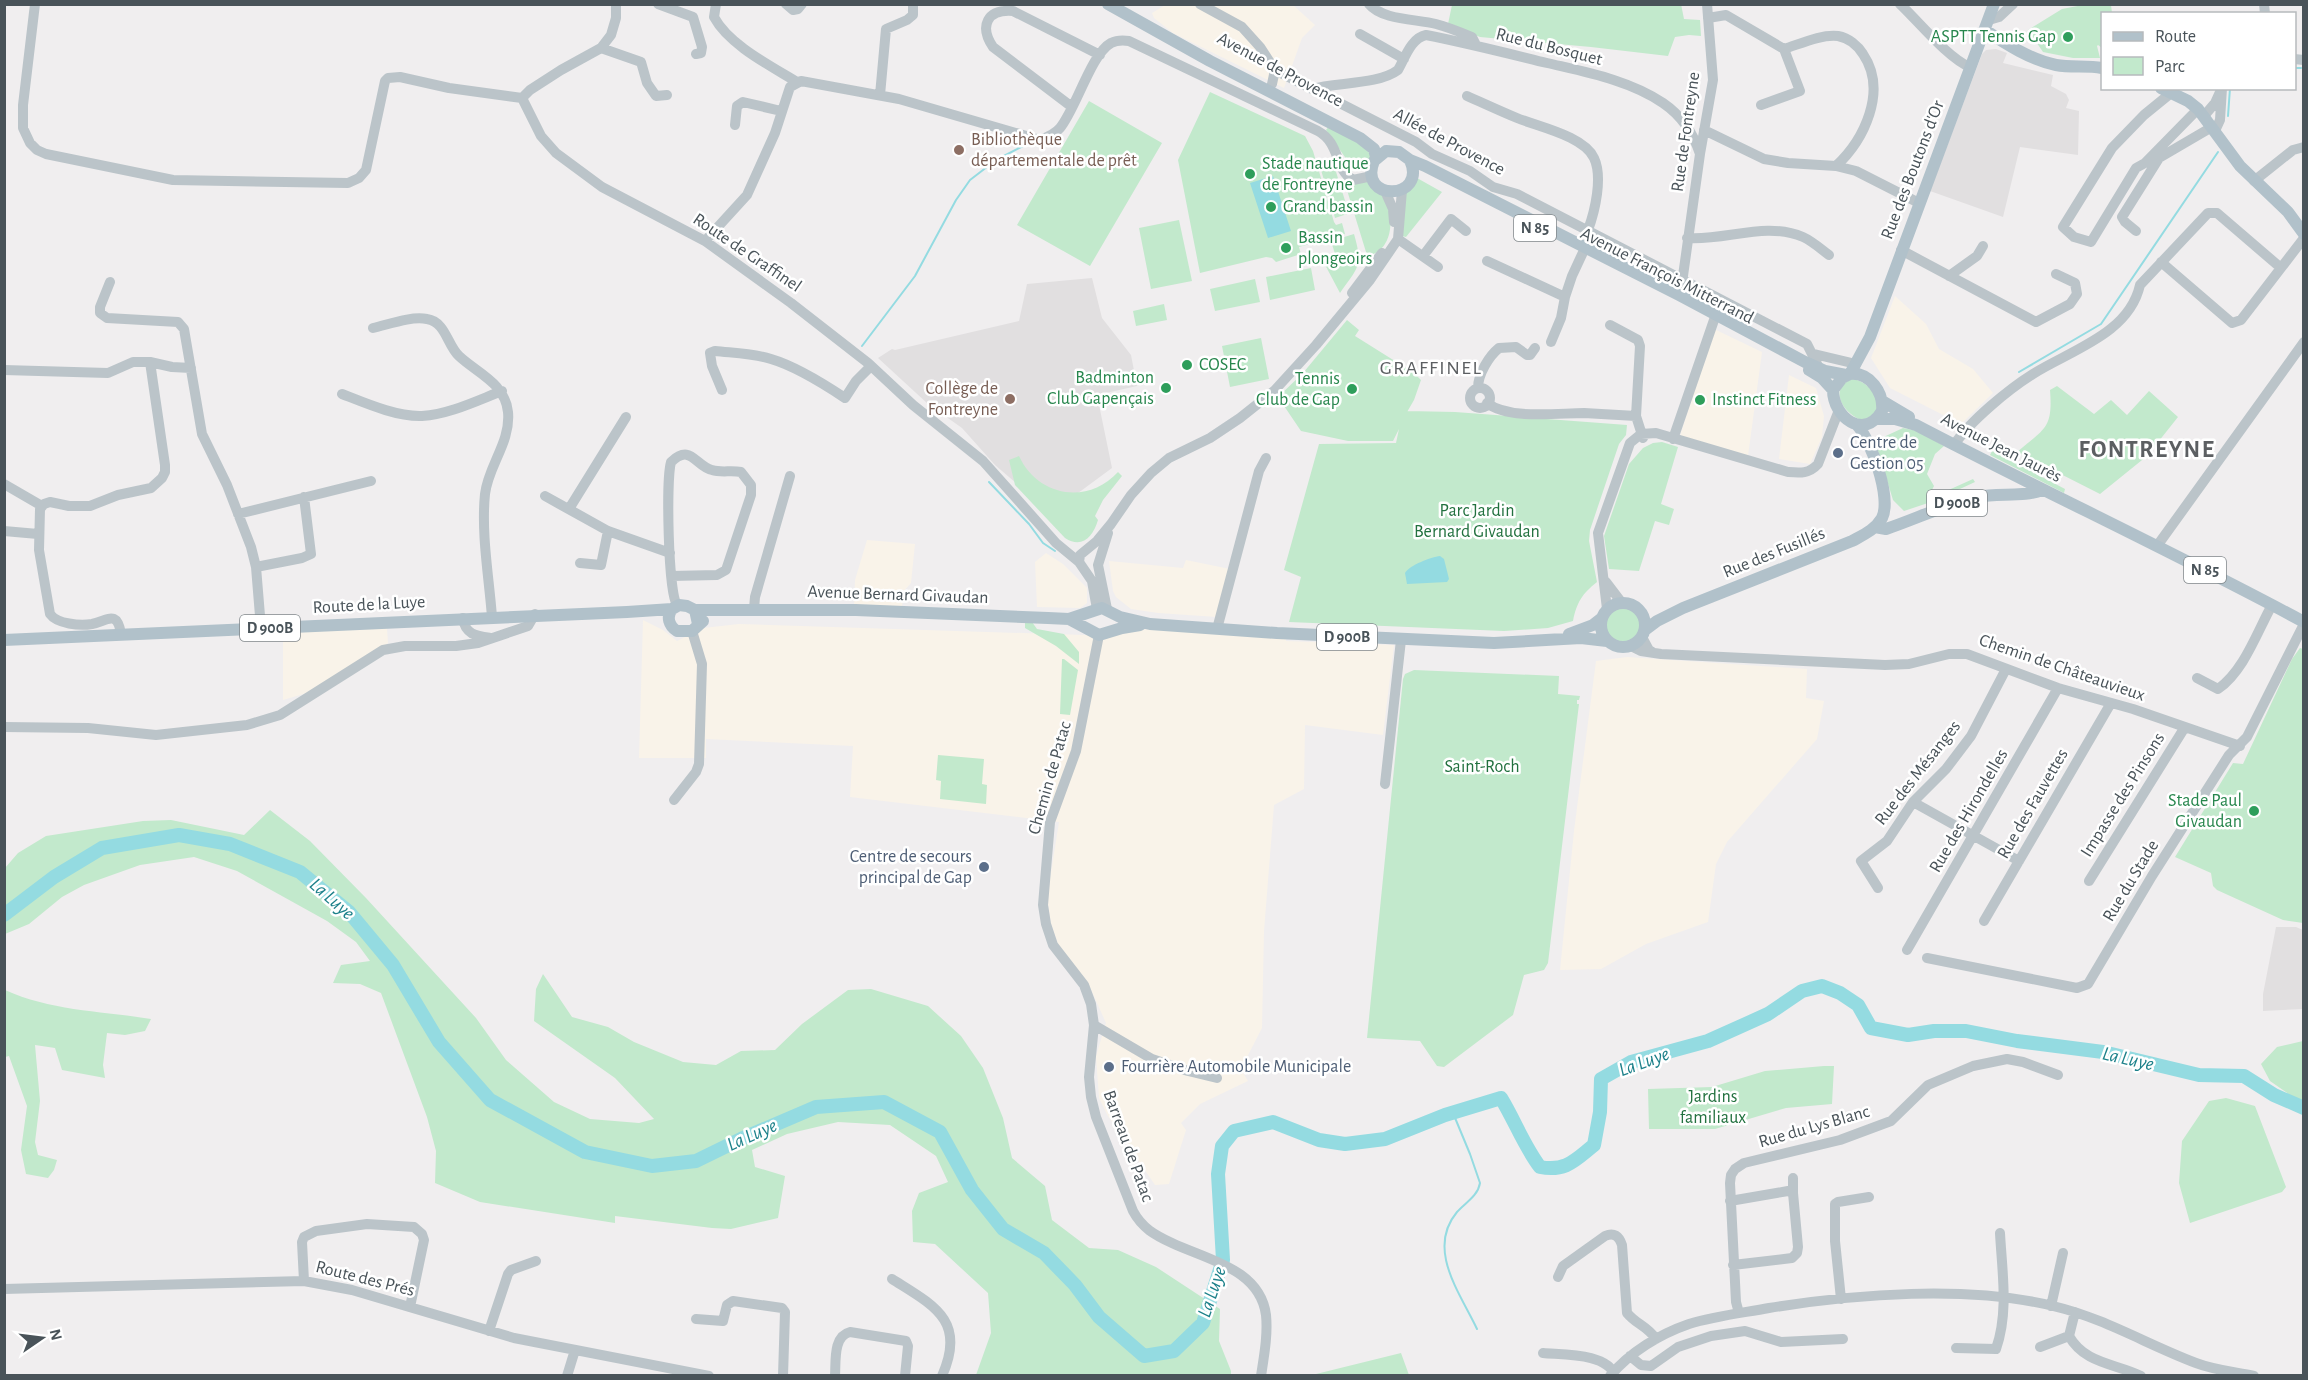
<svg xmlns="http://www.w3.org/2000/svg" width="2308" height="1380" font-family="'Alegreya Sans',sans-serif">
<rect width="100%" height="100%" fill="#f0eeef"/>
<path fill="#f9f3e9" d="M1165,5H1293L1315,25L1302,38L1284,88L1173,33L1154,18L1152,13Z
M1895,296L1926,324L1939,349L1973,369L1993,393L1961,424L1890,388L1871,358Z
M1714,329L1762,352L1748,456L1680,436Z
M1789,375L1816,388L1824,416L1822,437L1810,464L1779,459Z
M867,540L915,544L911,583L903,592L902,608L854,606L855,580Z
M1046,553L1063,564L1087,588V603L1080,608L1037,607L1035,562Z
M1186,560L1230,569L1217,617L1158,613L1131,609L1116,597L1113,591L1109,561L1183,568Z
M643,620L663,630L677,641L703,628L739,624L1114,636L1118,633L1157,628L1286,636V641L1394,645L1383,735L1305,725L1304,789L1274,805L1264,931L1262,1028L1244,1063L1242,1071L1248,1081L1200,1104L1181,1123L1186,1130L1169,1184L1155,1185L1108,1116L1099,1098L1096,1056L1106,1023L1088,983L1058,944L1051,924L1047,898L1059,822L850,797L853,746L706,739V758H639Z
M387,628L388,643L317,690L283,700V633Z
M1627,657L1807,669L1806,698L1824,701L1817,739L1727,842L1716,864L1708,922L1646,944L1601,969L1560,970L1574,831L1596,661Z"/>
<path fill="#e1dfe0" d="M1996,49L2007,53L2003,63L2053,75L2051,86L2066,94L2069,100L2066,108L2079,111L2078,155L2020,147L2003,217L1930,191L1982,54L1986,50Z
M1092,278L1102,318L1131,355L1137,386L1097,395L1112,468L1051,513L995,465L962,428L928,404L878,358L892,349L895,350L1019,321L1027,284Z
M2276,927H2296L2303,930V1009L2263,1011V994Z"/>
<path fill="#c2e9cc" d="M1681,4L1684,19L1700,20L1701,36L1689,35L1675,37L1668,56L1591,47L1480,37L1448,24L1452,5Z
M2088,4L2111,5L2112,13L2102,14V48L2098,45L2097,46L2100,58H2073L2043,52L2028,30L2062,9Z
M1210,92L1305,136L1313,151L1334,222L1336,225L1342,223L1345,234L1299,247L1301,254L1276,262L1272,258L1266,257L1200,273L1178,160Z
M1089,101L1162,143L1090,266L1017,225Z
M1329,126L1361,144L1371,155V164L1360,171L1354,170L1326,130Z
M1332,159L1347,207L1345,208L1347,214L1335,218L1319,163Z
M1343,177C1351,178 1363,177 1370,181C1394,194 1400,246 1371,255L1366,252Z
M1417,178L1442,192L1406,237L1402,236L1405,194Z
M1179,220L1192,281L1151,289L1139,228Z
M1354,234C1363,266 1359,266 1340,293L1323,261L1335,254L1331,241Z
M1311,268L1315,290L1270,300L1266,277Z
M1255,279L1260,302L1215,311L1210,289Z
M1164,304L1167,320L1136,326L1133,311Z
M1347,320L1359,330L1355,336L1414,373L1421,380L1414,400L1403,419L1407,411L1455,412L1627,425L1626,435L1619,444L1590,530L1589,541L1597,582C1582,594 1577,602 1573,621L1548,628L1504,631L1289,622L1301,577L1284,570L1319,444L1396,443L1399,429L1393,441H1348L1301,431L1278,397L1303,373Z
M1261,338L1269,379L1230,387L1222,346Z
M1852,379C1866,379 1886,402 1874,414C1871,417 1865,419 1861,420C1843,413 1828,389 1852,379Z
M2057,386L2094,414L2111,400L2127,415L2149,391L2178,417L2147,456L2100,494L2017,452C2045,428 2053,429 2050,390Z
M1903,428L1918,431L1944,446L1935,454L1927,474L1934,486L1931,492L1933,497L1973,479L1975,482L1934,501L1904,511L1893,500L1875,441Z
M1662,442L1678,447L1661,504L1674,509L1669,525L1655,521L1639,571L1609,569L1604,536L1629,464L1643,448L1653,443Z
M1992,451L2065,489L2064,493L1990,455Z
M1019,456C1038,497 1088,505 1118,472L1122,476L1103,500L1095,516L1098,520C1093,537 1082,549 1065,538L1015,485L1009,460Z
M1606 625a17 17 0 1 1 34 0a17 17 0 1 1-34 0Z
M1025,621L1032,622L1037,629L1064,634L1079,652V664L1056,646L1025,628Z
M2300,648L2303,649V923L2283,920L2217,890L2213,886L2211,873L2175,857L2233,763L2243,764L2292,659Z
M1062,659H1064L1078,670L1070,715L1060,714Z
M1414,670L1559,676L1558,694L1580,696L1579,700H1577V704H1579L1548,963L1544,970L1524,975L1513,1015L1444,1067L1437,1066L1420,1041L1367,1038L1403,679L1405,674Z
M938,755L984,759L982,784L987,785L986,804L940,799L941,781L936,780Z
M270,810L310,841L366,898L476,1018L506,1060L554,1102L590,1119L639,1123L654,1119L615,1078L534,1021L536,989L543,974L572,1017L608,1027L634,1042L683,1062L716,1065L741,1051L775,1050L802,1024L848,990L871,989L928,1006L961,1036L983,1068L1003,1118L1012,1158L1045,1186L1052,1220L1089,1248L1118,1250L1156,1267L1220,1309L1219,1341L1231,1371V1375H976L991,1333L988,1293L935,1244L913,1242L912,1211L919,1193L948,1182L936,1156L890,1125L838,1122L787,1134L752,1150L755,1167L785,1176L778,1218L731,1229L712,1228L615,1216V1223L480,1202L435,1183L436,1151L427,1117L381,993L360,984L333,983L341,965L370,961L356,942L327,921L237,871L194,857L140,865L84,885L62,897L29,924L5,934V868L18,853L46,836L143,821L171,820L244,835Z
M5,990C51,1011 102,1011 151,1019L145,1031L125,1035L107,1033L103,1065L105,1078L62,1070L55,1048L35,1045L40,1101L35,1142L38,1155L57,1160L54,1170L48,1178L26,1174L21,1150L27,1106L9,1056L5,1057Z
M2303,1041H2304L2303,1104L2270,1081L2261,1064L2277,1047Z
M1824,1066H1834L1832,1104L1786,1108L1715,1129H1649L1648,1089L1712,1087L1765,1071Z
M2226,1098L2255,1106L2286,1187L2282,1192L2190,1223L2179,1183L2182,1141L2209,1101Z
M1401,1353L1409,1375H1312Z"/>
<path fill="#94dbe1" d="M1273,176L1291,231L1268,238L1250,183Z
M1440,556L1444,559L1449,579L1447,582L1407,584L1405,573C1410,565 1431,557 1440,556Z"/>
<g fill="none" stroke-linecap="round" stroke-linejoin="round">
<path stroke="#94dbe1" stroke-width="2" d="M2294,68H2301
M2228,116L2230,88
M862,346L915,276L956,200L970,180L996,160L1025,145
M2019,372L2101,324L2218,152
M989,482L1029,524L1043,543L1055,551
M1453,1113L1470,1154L1480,1183C1478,1196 1465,1203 1457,1212C1426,1249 1460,1293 1477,1329"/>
<path stroke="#94dbe1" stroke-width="14" d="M4,915L54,877L102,848L179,835L230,844L300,872L349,912L393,965L439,1042L490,1100L585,1152L652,1166L696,1161L741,1139L816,1107L884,1102L940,1132L972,1190L1003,1229L1044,1253L1075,1285L1099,1317L1144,1356L1174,1351L1203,1323L1223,1260L1218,1174L1222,1146L1234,1131L1273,1122L1319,1140L1345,1144L1385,1139L1445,1115L1501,1098C1515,1121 1524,1146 1540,1167C1566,1172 1575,1160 1594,1145L1600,1112L1601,1079L1631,1062L1708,1041L1768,1014L1802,991L1822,986L1840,993L1858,1005L1871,1028L1908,1035L1934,1031H1966L2017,1041L2103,1052L2199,1075L2244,1076L2274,1095L2304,1108"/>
<path stroke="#bbc4c9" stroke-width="10" d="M35,4L23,105V128L30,143L37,150L46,154L173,180L348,183L359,178L366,170L385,81L388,78L400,77L449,88L522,98
M658,4L693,17L702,47L701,53L696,54
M716,4L714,17C729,45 771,66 797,82
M786,4L793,10L798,9L802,4
M1200,4L1242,27L1260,47L1275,70L1272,84
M1369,4C1382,20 1416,19 1436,24C1448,27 1460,32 1472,37L1476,45
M1900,4C1918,21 1949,59 1970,67
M2264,4L2265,14
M1708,18L1726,15L1784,49C1800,44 1821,34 1838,36C1849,38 1858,46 1863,54C1888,91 1864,140 1836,166
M1989,20L1999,17L2013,4
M1360,34L1404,59
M601,48L641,62L647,83L656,96L667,95
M2294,59L2304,60
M1275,70L1416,142L1432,154L1470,171L1493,187L1517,194L1807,344L1819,368
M1312,89C1336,82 1378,85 1398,70C1405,58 1411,38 1426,35C1467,43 1506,53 1547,63C1585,72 1629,80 1663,103C1682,116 1693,132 1700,154
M2171,93L2144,115L2112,148L2063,227L2074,237L2091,242L2136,168L2145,163L2198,109
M880,95L886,29L907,20L913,15V4
M1467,96C1483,103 1500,111 1517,118C1539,127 1584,136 1594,158C1603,177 1595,211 1588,230
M522,98L541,136L556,153L602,187L705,241L791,303L868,363L913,405L983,461L1056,543L1079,562
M522,98L530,90L561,70L601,48L611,35L616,18V4
M1761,105L1800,91L1784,49
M1072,107L993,47C979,26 987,9 1013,11L1100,55
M2204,116L2215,103L2220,92
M735,125L737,106L743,102L781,111
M1704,130L1764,159L1788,163L1836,166L1856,171L1919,203
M2215,131L2220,120L2222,88
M2254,181L2293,150L2304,147
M1385,191L1393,209L1394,222
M2136,231L2125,222L2122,217L2159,158L2212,127
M1687,238C1726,241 1765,221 1803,237C1812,241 1821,249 1829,255
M1398,239L1438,267
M705,241L747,195L775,133L790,87L801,81L899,99L1040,140C1048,137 1055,134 1060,128C1076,109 1091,54 1111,43C1117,40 1122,40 1129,41L1318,131C1341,144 1334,169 1353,180L1372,176
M1901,250L2036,322L2070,304L2077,294L2075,283L2056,274
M1423,256L1451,219L1466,231
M1487,261L1565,297
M2161,262L2232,323L2241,320L2304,238
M1949,276L1977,256L1983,246
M110,282L100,307V313L107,318L178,322L184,329L202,434L227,485L251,547L256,567L261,628
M1682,283L1700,154L1713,80L1707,4
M1352,293L1382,253
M1610,325L1638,340L1640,346L1636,416L1643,438
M373,328C390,324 411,316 427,319C446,322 447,345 459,356C477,373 505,383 508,412C511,442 488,466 485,494C481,534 489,577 492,617
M1551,342L1561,318L1565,297L1572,276L1585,248
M1814,354L1856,364
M150,362L172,367L191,368
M4,370L108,373L133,362H150L165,465V472L162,478L151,488L118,495L90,506H69L50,502L44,504L40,509L39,550L50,614C57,624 80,626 92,624C107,621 117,609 121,634
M1478,388C1478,374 1489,356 1499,348L1516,347L1527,355H1530L1535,348
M1470 398a10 10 0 1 1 20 0a10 10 0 1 1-20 0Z
M722,390L712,366L710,353L715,351C733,353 752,353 771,359C795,366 824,384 845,398L856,381L871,366
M342,394C365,403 397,417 422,416C450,414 476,401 502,391
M1487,403C1509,420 1558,413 1584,413C1601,414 1619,415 1636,416
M1673,439L1714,320
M1954,445C1970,421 2009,389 2033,374C2071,350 2129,334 2140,285L2208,213H2217L2281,268
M4,484L42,506
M545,496L608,531L670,553
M569,509L626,417
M238,514L371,481
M4,531L38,534
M2157,546L2304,342
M580,563L601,565L608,531
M256,567L302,558L311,554L304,497
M671,576L717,575L726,570L751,495V485L741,472C731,470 721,473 712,470C695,466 691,443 671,462C666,480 668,592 677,605
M1606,582L1622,603
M754,609L755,597L790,476
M1097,609L1092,581L1079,562L1080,555L1097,541L1111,524L1131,495L1151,473L1169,458L1210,438L1240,418L1274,391L1316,345L1370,280L1398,239L1402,190
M1107,609L1098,565L1108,533
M1607,609L1598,533L1630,443L1641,434L1656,433L1788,472C1800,473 1809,474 1818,464L1839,410
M463,618C465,635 477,636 491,638
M1217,629L1259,471L1266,458
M1099,635L1076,751L1050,822L1043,905L1046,924L1053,945L1084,985L1091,1004L1094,1025L1089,1077L1091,1097L1096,1117L1133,1211C1142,1228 1155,1235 1172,1243C1208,1260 1260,1269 1266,1315C1268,1335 1264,1356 1261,1376
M1642,637L1649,650L1654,653
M1631,646L1641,651L1661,654L1885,665L1909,664L1949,654H1967L2058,688L2133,709L2240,746
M2197,678L2218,689C2244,671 2257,632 2272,605
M4,727L88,728L156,735L247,725L280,715L383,650L405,646H456L478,643L528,626L535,614
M1385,784L1401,640
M674,800L696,772L699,764L702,664L692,631
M1913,802L2019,861
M2089,881L2185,727
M1878,888L1861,861L1887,841L1913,802L1946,769L1971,736L2006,669
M1984,921L2111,703
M1907,950L2058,688
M1927,958L2077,988L2088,984L2152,876L2229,755L2247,737L2304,624
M1094,1025L1152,1059L1188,1071L1217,1078
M1793,1178V1193
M1730,1201L1788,1191L1793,1193L1798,1247L1797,1253L1792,1258L1733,1265
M1558,1277L1563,1266L1605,1236C1614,1232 1619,1236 1622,1245L1627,1313C1637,1325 1646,1325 1656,1339
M892,1279C933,1305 967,1320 942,1376
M304,1281L302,1242L304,1237L316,1231L367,1224L414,1227L422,1234L424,1240L410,1307
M4,1289L304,1281L352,1290L514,1338L709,1376
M1841,1299L1835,1241V1204L1838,1202L1869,1197
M2051,1306L2063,1253
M2075,1312L2069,1336C2085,1364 2114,1363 2141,1376
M1739,1313L1736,1302L1730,1183L1731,1175L1735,1169L1744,1163L1840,1140L1891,1121L1928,1085L1973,1066L2007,1059L2023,1062L2058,1075
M696,1319L723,1321L727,1305L733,1301L782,1308L785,1312L783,1376
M489,1331L508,1274L511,1270L536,1261
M2040,1347L2069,1336
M1956,1348L1996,1349C2009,1312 2002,1271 2000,1233
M1543,1353C1563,1355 1608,1353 1615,1376
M1630,1356L1641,1365L1651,1366L1678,1347L1711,1336L1745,1331L1781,1342L1843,1339
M567,1376L575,1350
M835,1376C836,1361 833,1336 850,1332L906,1341L908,1346L905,1376
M1610,1376C1630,1352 1660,1334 1689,1324C1715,1316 1742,1313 1769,1308C1856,1294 1967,1285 2053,1306C2104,1318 2148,1345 2196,1363C2214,1370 2235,1372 2254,1376"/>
<path stroke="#b1c1ca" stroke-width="12" d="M1108,4L1210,61L1360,138L1374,149L1376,157
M1985,30C2006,44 2031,60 2056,65C2071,68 2087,65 2102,68
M2161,88L2188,101L2198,109L2240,166L2288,212L2304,234
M1410,160C1428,201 1357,202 1374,161L1386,151L1399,152L1410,160L1425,166L1679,295L1805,362L1825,371L1846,375
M1809,370L1822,378L1833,390
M1850,374L1870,337L1994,4
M1850,374C1870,372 1884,393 1882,411C1864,441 1833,417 1833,390L1842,378Z
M1882,401L1909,417
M1876,419H1895L1916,425C2044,492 2176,553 2304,622
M1875,527L1886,529C1916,519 1946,504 1978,497C1997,493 2026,497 2042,490
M1601 625a22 22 0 1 1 44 0a22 22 0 1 1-44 0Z
M672,609C666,617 669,626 677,631H692L703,621
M695,610H856L1048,618L1069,619L1099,635L1122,628L1140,625
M1069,619L1102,608L1120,617L1150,624L1277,633L1494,643L1581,638L1607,641
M1645,630L1657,621L1683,608L1852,541C1863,535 1875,530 1882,518C1892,498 1871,440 1857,425
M1569,634L1593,625L1602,618
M4,640L627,612L672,609L679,605L687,606L695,610L698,624"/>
</g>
<g fill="#2e9e5b" stroke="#fff" stroke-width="2">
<circle cx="2068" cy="37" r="6"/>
<circle cx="1250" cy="174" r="6"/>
<circle cx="1271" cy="207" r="6"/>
<circle cx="1286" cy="248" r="6"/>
<circle cx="1187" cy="365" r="6"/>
<circle cx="1166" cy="388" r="6"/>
<circle cx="1352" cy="389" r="6"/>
<circle cx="1700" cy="400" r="6"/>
<circle cx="2254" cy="811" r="6"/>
</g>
<g fill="#8d6e63" stroke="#fff" stroke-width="2">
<circle cx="959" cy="150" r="6"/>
<circle cx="1010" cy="399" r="6"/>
</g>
<g fill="#5c6f8a" stroke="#fff" stroke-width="2">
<circle cx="1838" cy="453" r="6"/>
<circle cx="984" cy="867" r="6"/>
<circle cx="1109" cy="1067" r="6"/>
</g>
<g text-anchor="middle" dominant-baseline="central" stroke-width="5" stroke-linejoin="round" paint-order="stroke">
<g fill="#fff" stroke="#80878b" stroke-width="1.5">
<rect x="1514" y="215" width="42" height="26" rx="4.5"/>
<rect x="1927" y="490" width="60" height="26" rx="4.5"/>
<rect x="2184" y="557" width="42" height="26" rx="4.5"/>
<rect x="240" y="615" width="60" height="26" rx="4.5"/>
<rect x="1317" y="624" width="60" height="26" rx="4.5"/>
</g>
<g font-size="16" font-weight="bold" fill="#495359">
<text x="1535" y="228">N 85</text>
<text x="1957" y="503">D 900B</text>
<text x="2205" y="570">N 85</text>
<text x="270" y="628">D 900B</text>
<text x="1347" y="637">D 900B</text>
</g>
<g font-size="18" fill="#27864d" stroke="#fff" text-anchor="start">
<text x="2056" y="37" text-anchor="end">ASPTT Tennis Gap</text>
<text x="1262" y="164">Stade nautique<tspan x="1262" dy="21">de Fontreyne</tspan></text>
<text x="1283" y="207">Grand bassin</text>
<text x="1298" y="238">Bassin<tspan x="1298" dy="21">plongeoirs</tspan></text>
<text x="1199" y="365">COSEC</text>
<text x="1154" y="378" text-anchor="end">Badminton<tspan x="1154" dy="21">Club Gapençais</tspan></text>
<text x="1340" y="379" text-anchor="end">Tennis<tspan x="1340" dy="21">Club de Gap</tspan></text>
<text x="1712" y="400">Instinct Fitness</text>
<text x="2242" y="801" text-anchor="end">Stade Paul<tspan x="2242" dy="21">Givaudan</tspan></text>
</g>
<g font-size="18" fill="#495359" stroke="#fff">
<text transform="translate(1549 47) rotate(14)">Rue du Bosquet</text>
<text transform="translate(1280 70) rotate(28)">Avenue de Provence</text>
<text transform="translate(1686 132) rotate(-82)">Rue de Fontreyne</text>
<text transform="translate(1449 142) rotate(28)">Allée de Provence</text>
<text transform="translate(1913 170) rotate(-69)">Rue des Boutons d'Or</text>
<text transform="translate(747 253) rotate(34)">Route de Graffinel</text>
<text transform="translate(1667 276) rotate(27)">Avenue François Mitterrand</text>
<text transform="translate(2001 448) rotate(27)">Avenue Jean Jaurès</text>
<text transform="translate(1774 553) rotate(-22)">Rue des Fusillés</text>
<text transform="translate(898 595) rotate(2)">Avenue Bernard Givaudan</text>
<text transform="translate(369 605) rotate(-3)">Route de la Luye</text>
<text transform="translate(2062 668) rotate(19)">Chemin de Châteauvieux</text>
<text transform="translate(1918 773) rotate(-52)">Rue des Mésanges</text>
<text transform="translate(1050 778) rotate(-74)">Chemin de Patac</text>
<text transform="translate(2123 795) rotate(-58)">Impasse des Pinsons</text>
<text transform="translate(2033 804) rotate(-60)">Rue des Fauvettes</text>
<text transform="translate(1969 811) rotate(-60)">Rue des Hirondelles</text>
<text transform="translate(2131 881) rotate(-59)">Rue du Stade</text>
<text transform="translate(1814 1127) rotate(-16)">Rue du Lys Blanc</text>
<text transform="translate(1128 1146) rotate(70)">Barreau de Patac</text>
<text transform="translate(365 1279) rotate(14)">Route des Prés</text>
</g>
<g font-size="18" fill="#785e54" stroke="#fff" text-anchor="start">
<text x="971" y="140">Bibliothèque<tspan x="971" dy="21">départementale de prêt</tspan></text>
<text x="998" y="389" text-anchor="end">Collège de<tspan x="998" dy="21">Fontreyne</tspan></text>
</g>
<g font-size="18" fill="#4e5e75" stroke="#fff" text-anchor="start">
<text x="1850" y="443">Centre de<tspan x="1850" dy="21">Gestion 05</tspan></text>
<text x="972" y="857" text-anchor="end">Centre de secours<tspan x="972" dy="21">principal de Gap</tspan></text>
<text x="1121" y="1067">Fourrière Automobile Municipale</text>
</g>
<g font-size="18" fill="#22713f" stroke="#fff">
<text x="1477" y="511">Parc Jardin<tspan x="1477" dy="21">Bernard Givaudan</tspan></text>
<text x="1482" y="767">Saint-Roch</text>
<text x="1713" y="1097">Jardins<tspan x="1713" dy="21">familiaux</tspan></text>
</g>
<g font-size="20" letter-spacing="1.5" fill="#5c5f62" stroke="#fff">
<text x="1431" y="368">GRAFFINEL</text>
</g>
<g font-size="20" font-style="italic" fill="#1d818a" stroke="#fff">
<text transform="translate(332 899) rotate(41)">La Luye</text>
<text transform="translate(2128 1059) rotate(13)">La Luye</text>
<text transform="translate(1644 1062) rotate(-20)">La Luye</text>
<text transform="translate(752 1135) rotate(-24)">La Luye</text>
<text transform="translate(1212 1292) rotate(-71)">La Luye</text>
</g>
<g font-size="24" font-weight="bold" letter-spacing="1.5" fill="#5c5f62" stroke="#fff">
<text x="2147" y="450">FONTREYNE</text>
</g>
</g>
<rect width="2308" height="1380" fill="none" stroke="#495359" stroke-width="12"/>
<rect x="2101" y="12" width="195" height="78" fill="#ffffff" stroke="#b6babd" stroke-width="1.5"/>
<rect x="2113" y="32" width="30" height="9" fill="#b1c1ca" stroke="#b6babd" stroke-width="1.5"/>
<text x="2155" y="42" font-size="18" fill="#495359">Route</text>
<rect x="2113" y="57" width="30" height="18" fill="#c2e9cc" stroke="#b6babd" stroke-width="1.5"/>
<text x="2155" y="72" font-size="18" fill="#495359">Parc</text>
<g transform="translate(42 1338) rotate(76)" stroke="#ffffff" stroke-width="4.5" paint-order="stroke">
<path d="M0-4.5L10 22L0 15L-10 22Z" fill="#495359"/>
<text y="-9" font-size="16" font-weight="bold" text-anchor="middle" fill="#495359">N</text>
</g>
</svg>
